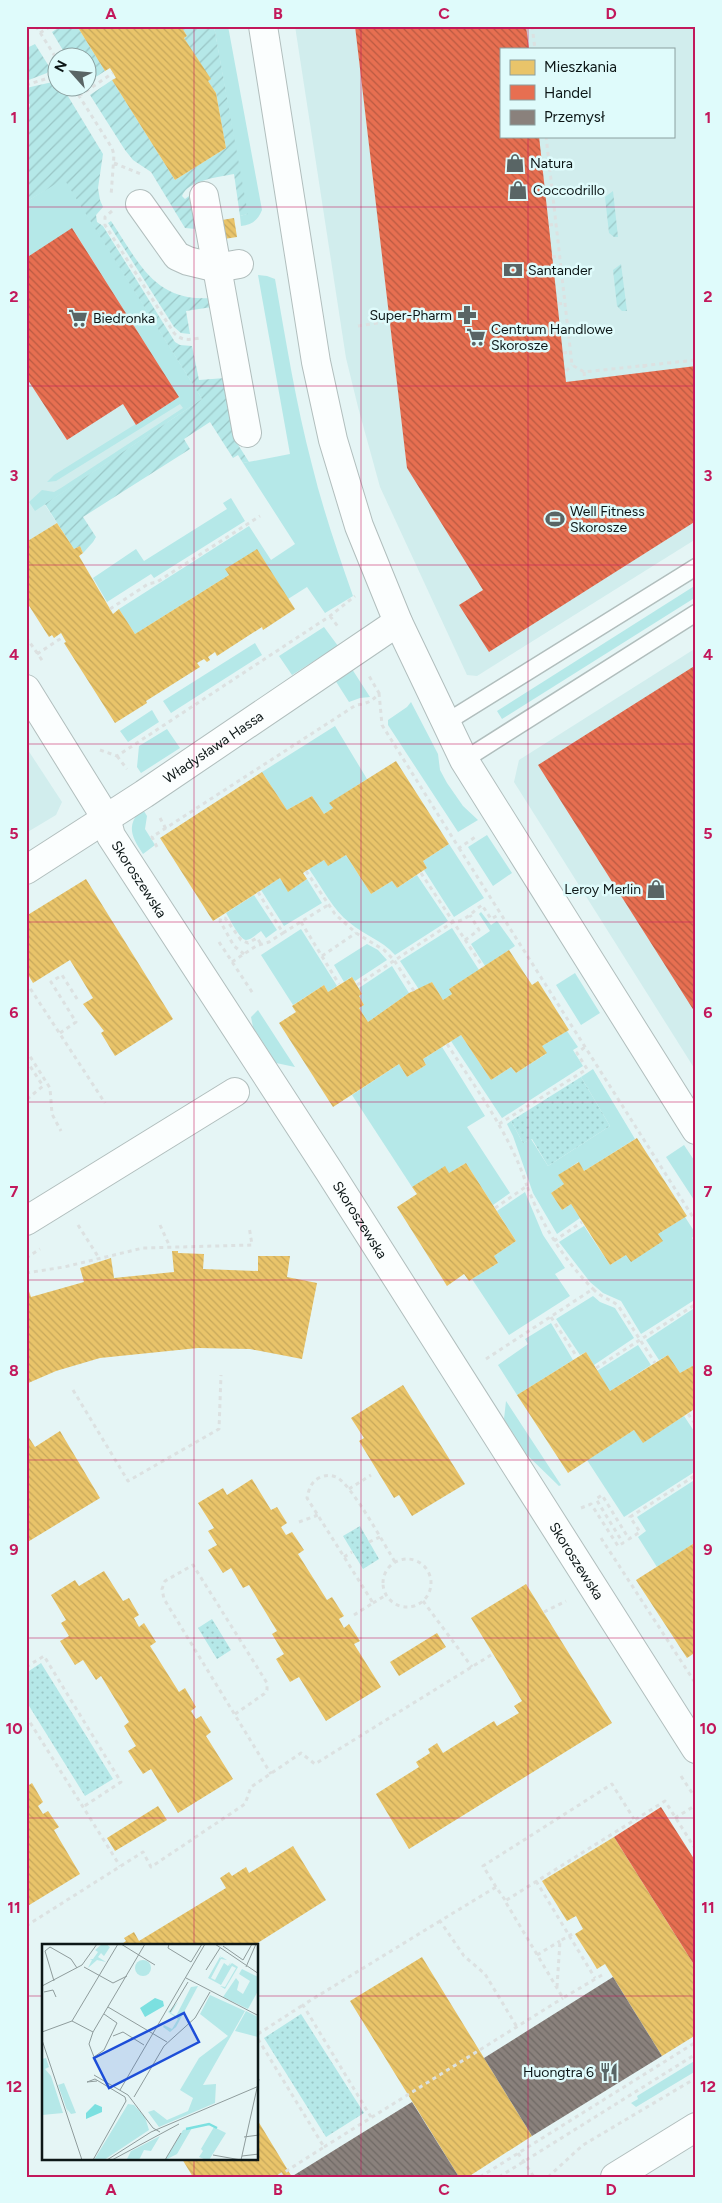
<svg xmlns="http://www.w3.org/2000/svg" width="722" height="2203" font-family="Figtree,sans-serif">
<defs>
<pattern id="park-dots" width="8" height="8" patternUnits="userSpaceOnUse" patternTransform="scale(1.25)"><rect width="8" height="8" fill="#b5e8e8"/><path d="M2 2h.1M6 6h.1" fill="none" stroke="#9ac6c6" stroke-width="1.8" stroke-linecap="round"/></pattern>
<pattern id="garden-furrows" width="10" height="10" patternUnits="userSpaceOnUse" patternTransform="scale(1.25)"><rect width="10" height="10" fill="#b5e8e8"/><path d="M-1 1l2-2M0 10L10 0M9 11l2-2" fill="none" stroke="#9ac6c6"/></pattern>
<pattern id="homes-back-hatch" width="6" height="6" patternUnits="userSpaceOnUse" patternTransform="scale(1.25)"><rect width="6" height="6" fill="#e9c46a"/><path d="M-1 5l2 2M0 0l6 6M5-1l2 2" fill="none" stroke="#c7a85b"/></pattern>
<pattern id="shops-back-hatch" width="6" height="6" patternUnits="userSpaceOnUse" patternTransform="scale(1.25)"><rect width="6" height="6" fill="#e76f51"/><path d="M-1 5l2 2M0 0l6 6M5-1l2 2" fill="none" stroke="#ba5a42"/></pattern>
<pattern id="industry-back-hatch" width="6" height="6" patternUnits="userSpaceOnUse" patternTransform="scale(1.25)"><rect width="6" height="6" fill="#8a817c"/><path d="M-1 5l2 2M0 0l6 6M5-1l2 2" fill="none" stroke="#6f6965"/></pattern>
</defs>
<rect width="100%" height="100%" fill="#e5f5f5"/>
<path fill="#d1eded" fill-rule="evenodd" d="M295,26H696V539L477,676L467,675L380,487L358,407L346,358ZM501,49H673V136H501Z
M64,178L202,399L45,505L57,523L26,542V202Z
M696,648V1071L514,782L519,760Z
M26,747L62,802L56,815L26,833Z"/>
<path fill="#b5e8e8" d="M214,26H228L262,210C258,220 252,225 241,226L240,216L247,214Z
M64,178L202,399L35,511L29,502L42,490L54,492L61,488L183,408L180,404L56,481L47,482L54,475L179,397L73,229L26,258V202Z
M258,275L267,276L275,279C286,341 296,404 312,465C323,510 338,553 353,596L325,613L307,587L288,599L225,569L229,575L135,634L119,609L249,526L271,560L295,544L243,463L290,454Z
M231,498L245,521L154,578L151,574L107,602L93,578L136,549L144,561L227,509L223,503Z
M696,585V597L502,719L497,711Z
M324,627L338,646L292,675L279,656Z
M255,643L262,655L171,713L163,701Z
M352,669L370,697L360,698L349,702L335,680Z
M411,702L438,754L440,770L447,783L463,806L478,820L458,832L388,725V720L407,707Z
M152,710L159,722L128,742L120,731Z
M335,726L367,779L330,803L333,808L324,814L312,796L287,810L262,772Z
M167,729L180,748L141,773L137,767L139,746Z
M142,808L147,816L145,829L155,845L143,854C131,836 126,826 142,808Z
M487,835L512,873L493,886L468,847Z
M449,844L484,898L454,917L424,870L427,868L423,861Z
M346,855L371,894L392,881L397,888L417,875L448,921L395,955C382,940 364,935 350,923C332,909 322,887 309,869L324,860L328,865Z
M280,878L288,891L307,879L322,903L284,926L261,890Z
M254,895L277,930L266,938L261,931C257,934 251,940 246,940C240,940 230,919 226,913Z
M481,912L491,925L497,921L515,946L485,966L471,944L490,931L479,914Z
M452,928L479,970L449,989L452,994L443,1000L432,982L420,989L418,988L400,961Z
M301,929L337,986L328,992L324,985L293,1005L261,955Z
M367,944L378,950L387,960L355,981L351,977L344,982L334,965Z
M392,966L409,993L368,1022L359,1008L364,1005L359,996L362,994L359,988Z
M575,973L600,1013L581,1025L556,985Z
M258,1010L295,1067L276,1063L253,1027L251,1017Z
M567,1031L578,1047L573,1050L583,1066L502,1118L451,1041L461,1035L491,1080L511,1067L516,1073L546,1054L542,1046Z
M442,1047L485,1116L467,1127L510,1193L493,1205L466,1163L449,1173L412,1187L352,1095L399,1064L407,1077L426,1065L423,1059Z
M593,1069L635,1139L584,1171L578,1162L559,1175L564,1184L551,1193L562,1210L571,1204L580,1218L557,1234L533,1193L513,1136L507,1124L511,1121L523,1143L531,1139L548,1166L610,1126L581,1077Z
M684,1145L696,1163V1203L666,1157Z
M525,1192L543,1235L565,1268L555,1274L570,1296L509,1335L472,1279L498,1263L494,1256L516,1241L497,1211Z
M685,1217L696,1234L692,1238L696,1244V1299L641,1334L621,1301L603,1293L590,1282L559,1242L584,1226L610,1265L626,1255L662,1241L658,1234Z
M593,1296L600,1302L615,1308L634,1338L594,1365L586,1352L580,1355L556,1319Z
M696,1307V1364L680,1373L668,1355L659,1360L646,1340Z
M551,1323L573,1360L517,1395L498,1365L528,1344L525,1339Z
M638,1345L651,1365L610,1391L597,1371Z
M506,1401L561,1485L559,1486L525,1453L504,1419Z
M684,1416L696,1434V1471L624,1517L587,1460L634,1430L643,1442Z
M696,1479V1542L657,1567L638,1537L646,1531L637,1517Z
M696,2060V2071L636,2107L631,2103L638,2099L637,2096Z"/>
<path fill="url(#park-dots)" d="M581,1077L610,1126L548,1166L532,1139L523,1143L511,1121Z
M360,1526L379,1559L363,1569L343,1536Z
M212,1619L231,1650L217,1659L198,1628Z
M41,1663L113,1779L85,1796L26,1701V1673Z
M301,2014L364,2113L326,2137L264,2038Z"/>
<path fill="url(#garden-furrows)" d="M61,26H77L105,71L88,82V58L67,57L52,32Z
M181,26H214L248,214L240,216L234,174C219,177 188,180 182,196L185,199L189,196L196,229L185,228L151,172L133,160L125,150L90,95L112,80L175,180L226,148L216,93L208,81L210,79L184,38L187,36Z
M26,43L29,47L35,44L50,68L47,73L26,81Z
M57,81L58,88H63L103,154L98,188L100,200L103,207L96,215L97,222L103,226L175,342L180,345L192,346L199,380L225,378L235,440L249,462L243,463L238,455L233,458L210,422L184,439L190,449L83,517L96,537L93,542L83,553L80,546L74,549L45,504L202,399L64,179L26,202V121L30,104L26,103V88Z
M613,191L618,237H614L609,233L605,197Z
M111,221C138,261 154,302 210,298L212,307L186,311L190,334L181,333L174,327L108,223Z
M621,264L627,311H622L617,306L613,270Z"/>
<path fill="url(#homes-back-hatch)" d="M77,26H181L187,36L184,38L211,79L208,81L216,93L226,148L175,180L112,80L116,78L110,68L105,71Z
M234,218L237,237L224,239L222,220Z
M57,523L74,549L80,546L83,553L79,556L113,614L119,609L135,634L229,575L225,569L257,549L295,609L263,630L262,627L217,656L215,652L208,657L210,660L207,662L204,659L197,663L200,667L146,701L147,703L115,723L64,643L66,642L61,633L54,638L52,635L49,637L26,601V542Z
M396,761L449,844L423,861L427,868L397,888L392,881L371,894L346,855L328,866L324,860L306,871L303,873L307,879L288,892L280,878L213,921L160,838L262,772L287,810L312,796L324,814L333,808L329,803Z
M86,879L173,1019L115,1056L101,1033L104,1031L83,1004L93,998L70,960L33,983L26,971V916Z
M509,950L532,985L538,981L569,1030L542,1046L547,1053L516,1073L511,1067L491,1080L461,1035L423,1059L426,1065L407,1077L399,1064L333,1107L279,1023L296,1012L292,1006L324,985L328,992L352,977L362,994L359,996L364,1005L359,1008L368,1022L409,993L432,982L443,1000L452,994L449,989Z
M637,1138L687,1216L658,1234L663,1241L631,1262L626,1255L610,1265L571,1204L562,1210L551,1193L564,1184L558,1175L579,1162L584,1171Z
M466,1163L516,1241L494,1256L498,1263L472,1279L469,1281L464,1274L447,1286L397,1207L417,1194L412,1187L445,1166L449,1173Z
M172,1251H178V1253L204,1254L203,1269L258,1271V1256H290L287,1277L317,1283L302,1359L250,1349L198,1348L100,1358L56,1371L26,1384V1283L31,1297L84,1282L80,1268L111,1258L114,1278L174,1272Z
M586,1352L610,1391L668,1355L680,1373L696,1364V1408L643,1443L634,1430L568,1473L517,1395Z
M403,1385L465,1484L412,1516L399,1495L394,1498L359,1441L364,1438L351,1418Z
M60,1431L100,1498L26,1543V1433L35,1447Z
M252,1479L271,1510L277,1507L287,1523L281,1527L286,1535L292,1532L304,1550L298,1554L327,1600L332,1597L344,1616L339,1619L344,1628L349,1624L360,1641L354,1644L381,1687L326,1721L299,1677L290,1682L276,1659L284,1654L272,1634L277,1631L249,1585L243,1588L231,1568L223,1573L208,1550L217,1545L208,1531L214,1528L198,1503L223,1488L227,1495Z
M696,1542V1652L687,1658L636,1580Z
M104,1571L123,1601L129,1598L139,1615L134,1618L139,1627L144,1623L156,1642L150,1646L179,1692L185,1688L196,1707L191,1711L196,1719L201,1716L211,1732L206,1736L233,1779L178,1813L151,1769L143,1774L128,1751L136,1746L124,1726L129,1722L101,1676L96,1680L83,1660L75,1665L60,1641L69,1636L61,1623L66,1620L51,1595L75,1580L79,1586Z
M526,1584L612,1723L409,1849L376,1794L419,1767L416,1762L430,1753L428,1749L437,1743L443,1753L494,1721L497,1726L519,1713L514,1706L522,1701L471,1618Z
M437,1633L446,1647L399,1676L390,1662Z
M32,1783L43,1802L38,1806L43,1814L48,1811L59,1827L54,1830L80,1874L26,1907V1787Z
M158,1806L167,1820L115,1851L107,1838Z
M614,1837L696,1968V2035L662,2056L605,1964L597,1969L591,1959L575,1934L583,1929L576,1916L567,1921L542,1881Z
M293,1846L326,1900L253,1946H119L126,1941L124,1938L134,1932L139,1941L226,1888L220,1878L229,1872L232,1876L246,1867L249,1873Z
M422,1957L532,2136L468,2177H459L350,2001Z
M258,2121L292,2177H193L182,2159H258Z"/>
<path fill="url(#shops-back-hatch)" d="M355,26H526L529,49H501V136H539L566,382L696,366V521L489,652L459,605L483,590L407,468Z
M72,228L179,397L136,425L123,404L67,440L26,377V258Z
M696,665V1014L538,765Z
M661,1807L696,1862V1968L614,1837Z"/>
<path fill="url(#industry-back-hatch)" d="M613,1977L662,2056L532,2136L484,2058Z
M412,2102L459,2177H291Z"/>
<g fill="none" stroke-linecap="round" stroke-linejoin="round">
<g stroke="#b1bebd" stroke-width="19">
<path id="service" d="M445,723L696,567
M464,760L696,613"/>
</g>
<g stroke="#b1bebd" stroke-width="30">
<g id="minor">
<path d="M263,26L316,362L333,440L359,526L398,622L464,760L696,1130"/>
<path d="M204,196L247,433"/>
<path d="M140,204L177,256L188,261L217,268L239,264"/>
<path id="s1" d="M26,689L106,818L111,836L329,1171L696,1749"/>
<path id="s2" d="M26,870L144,794L398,622"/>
<path d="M26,1221L235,1092"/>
<path d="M615,2177L696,2127"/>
</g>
</g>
<path stroke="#dce1e1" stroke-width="3" stroke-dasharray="4 4" stroke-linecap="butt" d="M36,26L58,61
M532,26L535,49
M40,33L51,26
M26,85L58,75
M74,88L112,148L114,155L111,196
M79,96L113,73
M546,136L572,365L584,372L696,360
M114,163L141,174
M544,187L552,186
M112,211L105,217V225L174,333C182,341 188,340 200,338
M549,225L557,224
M552,257L560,256
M558,304L565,303
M358,326L390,321
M563,353L571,352
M644,364V372
M566,371L572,365
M584,372L585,380
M26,510L28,509
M110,609L148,584L157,582L260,516
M330,616L339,628
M26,637L44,663
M37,654L63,637
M379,693L382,725L459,848L477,836
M100,750L117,756L330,616L355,596
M117,756L127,769
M160,818L166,829
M157,847L152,837L356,705C366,704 373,701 379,693L369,676
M459,848L696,1222
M306,871L335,914L356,933L384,950L394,960L414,991
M421,873L483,967
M258,892L283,933L328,905
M301,922L339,984
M465,940L479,930L470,915
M219,942L254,995
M244,954L234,946L220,921L221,918H225L241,940L248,943L257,938L261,944
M322,956L356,933
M232,962L256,946L269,942L283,933
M26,982L105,1103
M357,985L453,922C465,922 473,911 482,905L491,919L500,914
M60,1033L76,1022L51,982L62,975L79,1002
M447,1044C477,1090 510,1134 527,1186
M26,1050L50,1088L52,1114L61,1131
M26,1060L43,1086L26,1100
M499,1124L587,1069L577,1053L585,1047
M495,1208L527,1186C542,1225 564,1260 593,1289
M78,1225L99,1258
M160,1225L170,1247
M554,1241L582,1222
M26,1258L40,1249
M26,1273L64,1267L143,1248L252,1245L249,1226
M551,1317L577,1357
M486,1359L593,1289C601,1298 612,1299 619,1307L655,1363
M596,1368L696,1304
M73,1390L128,1481L219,1429L221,1375
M688,1414L696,1425
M349,1489L371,1475
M581,1508L591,1504L618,1546L623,1543L596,1499L602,1495L629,1539L640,1532L630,1517L696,1475
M299,1522L318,1515
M601,1538L696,1684
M369,1542L380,1537
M344,1557L352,1552
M383 1583a24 24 0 1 1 48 0a24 24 0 1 1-48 0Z
M423,1601L472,1667
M373,1603L386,1595
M544,1612L566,1601
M354,1615L373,1603L307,1498C309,1489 311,1481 321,1477C326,1475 331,1475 336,1477C351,1483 385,1546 395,1562
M26,1667L44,1656L121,1782L83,1807
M235,1714L264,1694L267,1690V1683L193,1565L165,1581L162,1589L164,1599L271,1774
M26,1716L120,1866
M681,1776L696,1799
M675,1818L696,1805
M536,1881L595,1978
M496,1887L483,1866L612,1784L634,1819
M505,1900L496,1887L440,1921L464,1956L485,1974L517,2027
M26,1926L143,1852L151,1867L245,1804L251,1787L301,1753L315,1764L491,1655
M537,1955L560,1941
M602,1975L563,1998L505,1901L665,1801L696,1850
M557,1987L560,1941L574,1933
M258,2034L303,2005
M258,2039L324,2147L277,2177
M371,2117L303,2005L440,1921
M324,2147L563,1998
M518,2153L534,2177
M480,2177L696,2042
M499,2177L696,2054
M548,2177L583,2145L696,2078"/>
<use href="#service" stroke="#fbfefe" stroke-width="16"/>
<use href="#minor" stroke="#fbfefe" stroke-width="28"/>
</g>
<path fill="none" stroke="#c2185b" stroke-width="1" stroke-opacity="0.55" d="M194,26V1946M361,26V2177M528,26V49M528,136V2177M26,207H696M26,386H696M26,565H696M26,744H696M26,922H696M26,1102H696M26,1280H696M26,1460H696M26,1638H696M26,1818H696M26,1996H44M258,1996H696M194,2159V2177"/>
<defs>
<g id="shop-bare" transform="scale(1.5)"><path d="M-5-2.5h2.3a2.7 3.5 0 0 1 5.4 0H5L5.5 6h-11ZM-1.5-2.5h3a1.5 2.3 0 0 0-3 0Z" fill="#596565" stroke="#dffbfb" stroke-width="2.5" paint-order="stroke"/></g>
<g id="bank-bare" transform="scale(1.5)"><path d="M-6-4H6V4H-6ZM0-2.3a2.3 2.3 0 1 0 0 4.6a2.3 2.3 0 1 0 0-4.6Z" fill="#596565" stroke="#dffbfb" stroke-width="2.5" paint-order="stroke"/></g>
<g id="pharmacy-bare" transform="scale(1.5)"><path d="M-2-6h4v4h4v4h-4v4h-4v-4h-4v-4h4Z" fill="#596565" stroke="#dffbfb" stroke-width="2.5" paint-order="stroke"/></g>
<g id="supermarket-bare" transform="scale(1.5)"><path d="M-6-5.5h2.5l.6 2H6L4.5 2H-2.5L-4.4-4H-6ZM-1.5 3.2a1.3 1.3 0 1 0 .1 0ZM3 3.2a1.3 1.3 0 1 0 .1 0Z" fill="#596565" stroke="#dffbfb" stroke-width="2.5" paint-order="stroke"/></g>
<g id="stadium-bare" transform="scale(1.5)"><path d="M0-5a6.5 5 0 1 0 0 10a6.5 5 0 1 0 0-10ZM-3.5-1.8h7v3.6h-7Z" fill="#596565" stroke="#dffbfb" stroke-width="2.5" paint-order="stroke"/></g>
<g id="restaurant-bare" transform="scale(1.5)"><path d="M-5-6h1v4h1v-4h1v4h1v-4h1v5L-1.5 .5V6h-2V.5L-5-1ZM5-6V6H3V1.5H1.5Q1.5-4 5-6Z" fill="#596565" stroke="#dffbfb" stroke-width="2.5" paint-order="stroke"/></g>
</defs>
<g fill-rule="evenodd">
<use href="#shop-bare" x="515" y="163"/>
<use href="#shop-bare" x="518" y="190"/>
<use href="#bank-bare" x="513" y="270"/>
<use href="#pharmacy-bare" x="467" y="315"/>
<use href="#supermarket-bare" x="78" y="318"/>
<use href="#supermarket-bare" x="476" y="337"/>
<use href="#stadium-bare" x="555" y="519"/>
<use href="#shop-bare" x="656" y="889"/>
<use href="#restaurant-bare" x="609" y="2072"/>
</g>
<g text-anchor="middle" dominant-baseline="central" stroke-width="5" stroke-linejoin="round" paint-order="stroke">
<g font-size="14" fill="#0d1717" stroke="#dffbfb" text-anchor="start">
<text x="530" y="163">Natura</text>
<text x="533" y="190">Coccodrillo</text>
<text x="528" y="270">Santander</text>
<text x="452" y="315" text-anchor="end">Super-Pharm</text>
<text x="93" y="318">Biedronka</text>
<text x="491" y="329">Centrum Handlowe<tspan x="491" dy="16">Skorosze</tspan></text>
<text x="570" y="511">Well Fitness<tspan x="570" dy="16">Skorosze</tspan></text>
<text x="641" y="889" text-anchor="end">Leroy Merlin</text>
<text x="594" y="2072" text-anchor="end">Huongtra 6</text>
</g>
<g font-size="14" fill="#0d1717" stroke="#dffbfb">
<text stroke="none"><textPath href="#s2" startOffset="224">Władysława Hassa</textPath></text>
<text stroke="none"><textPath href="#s1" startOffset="222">Skoroszewska</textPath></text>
<text stroke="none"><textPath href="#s1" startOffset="628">Skoroszewska</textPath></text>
<text stroke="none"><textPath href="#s1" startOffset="1032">Skoroszewska</textPath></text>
</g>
</g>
<g transform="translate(42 1944)">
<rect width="216" height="216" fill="#e5f5f5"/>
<path d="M60,0L70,2L65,1L68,3L62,12L59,9L56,13L64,18L55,16L46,24L50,16L48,15H51L56,8L53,6ZM200,25L216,33V47L206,65L181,53L194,34L197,38L195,46L201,50L208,37L197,30ZM168,51L203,67L161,141L174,140L173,159L117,183L106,168L112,166L125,176L146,167L151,154L138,146L157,114L186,92L158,70ZM204,67L216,73V93L193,87ZM4,114L7,123L3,125L9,132L21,169L0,171V115ZM22,139L34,169L29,170L25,165L27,172L16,141ZM86,160L92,161L103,173L107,186L62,216H52ZM118,192L109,207L102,206L97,216L85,215L89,207L72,216Z" fill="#b5e8e8"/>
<path d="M93 24a8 8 0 1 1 16 0a8 8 0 1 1-16 0Z" fill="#b5e8e8"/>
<path d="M179,11L178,14L180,13L185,16L179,15L169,34L173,36L182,19L186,22L189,18L187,22L190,19L196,23L183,45L178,42L183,43L194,24L190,22L179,41L166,34ZM156,42L134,83L128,88L121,83L122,81L130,85L136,75L126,68L136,58L129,69L134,72L149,43ZM172,183L184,189L167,216H164L157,213L161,207L159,205L156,210ZM150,184L135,210L123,216L141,186Z" fill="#b5e8e8"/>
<path d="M113,54L121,57L122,62L103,73L98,64ZM53,160L60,163V168L44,175V169Z" fill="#7be0e0"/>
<path fill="none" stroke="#7be0e0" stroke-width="2.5" d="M144,185L167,180L175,184"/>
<path fill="none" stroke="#8f9c9c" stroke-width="1" d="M79,0L113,21M127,0L126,4L149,18L160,0M173,0L217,30M181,2L201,16L210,0M42,23L71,39L85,32M204,23L214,0M164,26L178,4M144,34L217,72M12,37L3,7L8,3L29,15L35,24M0,42L40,21L55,0M2,48L11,46L14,53M66,63L125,98M128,68L146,38M30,77L51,88L103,0M0,88L30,77L76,0M51,88L47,100L52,113L62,106L75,79L62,70M71,92L81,88L102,101M0,96L40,216M52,131L86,151M78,146L163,0M86,151L111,184L118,188M92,153L122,102L153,74L168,48M202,193L217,191M171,211L199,216M200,212L217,210M51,216L84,157L83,153L53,135L45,138L55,137M65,216L109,188L217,142M70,216L137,180M123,216L139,189M199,216L217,135"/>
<path fill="#1d4ed8" fill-opacity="0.15" stroke="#1d4ed8" stroke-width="2.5" d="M142,69L157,98L67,144L52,114Z"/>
<rect width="216" height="216" fill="none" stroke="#0d1717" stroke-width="2.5"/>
</g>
<rect width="722" height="2203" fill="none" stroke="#dffbfb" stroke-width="55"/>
<rect x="500" y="48" width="175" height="90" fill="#dffbfb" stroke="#8ba0a0"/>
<rect x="510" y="60" width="25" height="15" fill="#e9c46a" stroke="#8ba0a0"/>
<text x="544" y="72" font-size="15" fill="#0d1717">Mieszkania</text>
<rect x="510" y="85" width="25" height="15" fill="#e76f51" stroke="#8ba0a0"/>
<text x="544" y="98" font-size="15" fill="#0d1717">Handel</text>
<rect x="510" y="110" width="25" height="15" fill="#8a817c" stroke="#8ba0a0"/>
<text x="544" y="122" font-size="15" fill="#0d1717">Przemysł</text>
<g transform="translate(72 72) rotate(297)"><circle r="24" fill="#dffbfb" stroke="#8ba0a0"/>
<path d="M0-4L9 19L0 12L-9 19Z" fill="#596565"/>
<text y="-8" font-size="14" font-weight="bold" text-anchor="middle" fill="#0d1717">N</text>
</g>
<rect x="28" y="28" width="666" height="2148" fill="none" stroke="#c2185b" stroke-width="2"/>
<g font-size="16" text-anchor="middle" font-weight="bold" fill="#c2185b">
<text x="111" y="19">A</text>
<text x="278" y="19">B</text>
<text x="444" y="19">C</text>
<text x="611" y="19">D</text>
<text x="14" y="123">1</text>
<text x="708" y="123">1</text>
<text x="14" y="302">2</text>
<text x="708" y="302">2</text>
<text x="14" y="481">3</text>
<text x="708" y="481">3</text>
<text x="14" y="660">4</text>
<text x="708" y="660">4</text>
<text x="14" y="839">5</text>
<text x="708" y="839">5</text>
<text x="14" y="1018">6</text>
<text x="708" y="1018">6</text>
<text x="14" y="1197">7</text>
<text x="708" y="1197">7</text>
<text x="14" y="1376">8</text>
<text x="708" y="1376">8</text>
<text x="14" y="1555">9</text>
<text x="708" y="1555">9</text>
<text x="14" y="1734">10</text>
<text x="708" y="1734">10</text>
<text x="14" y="1913">11</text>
<text x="708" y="1913">11</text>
<text x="14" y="2092">12</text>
<text x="708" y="2092">12</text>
<text x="111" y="2195">A</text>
<text x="278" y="2195">B</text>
<text x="444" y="2195">C</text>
<text x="611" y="2195">D</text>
</g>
</svg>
